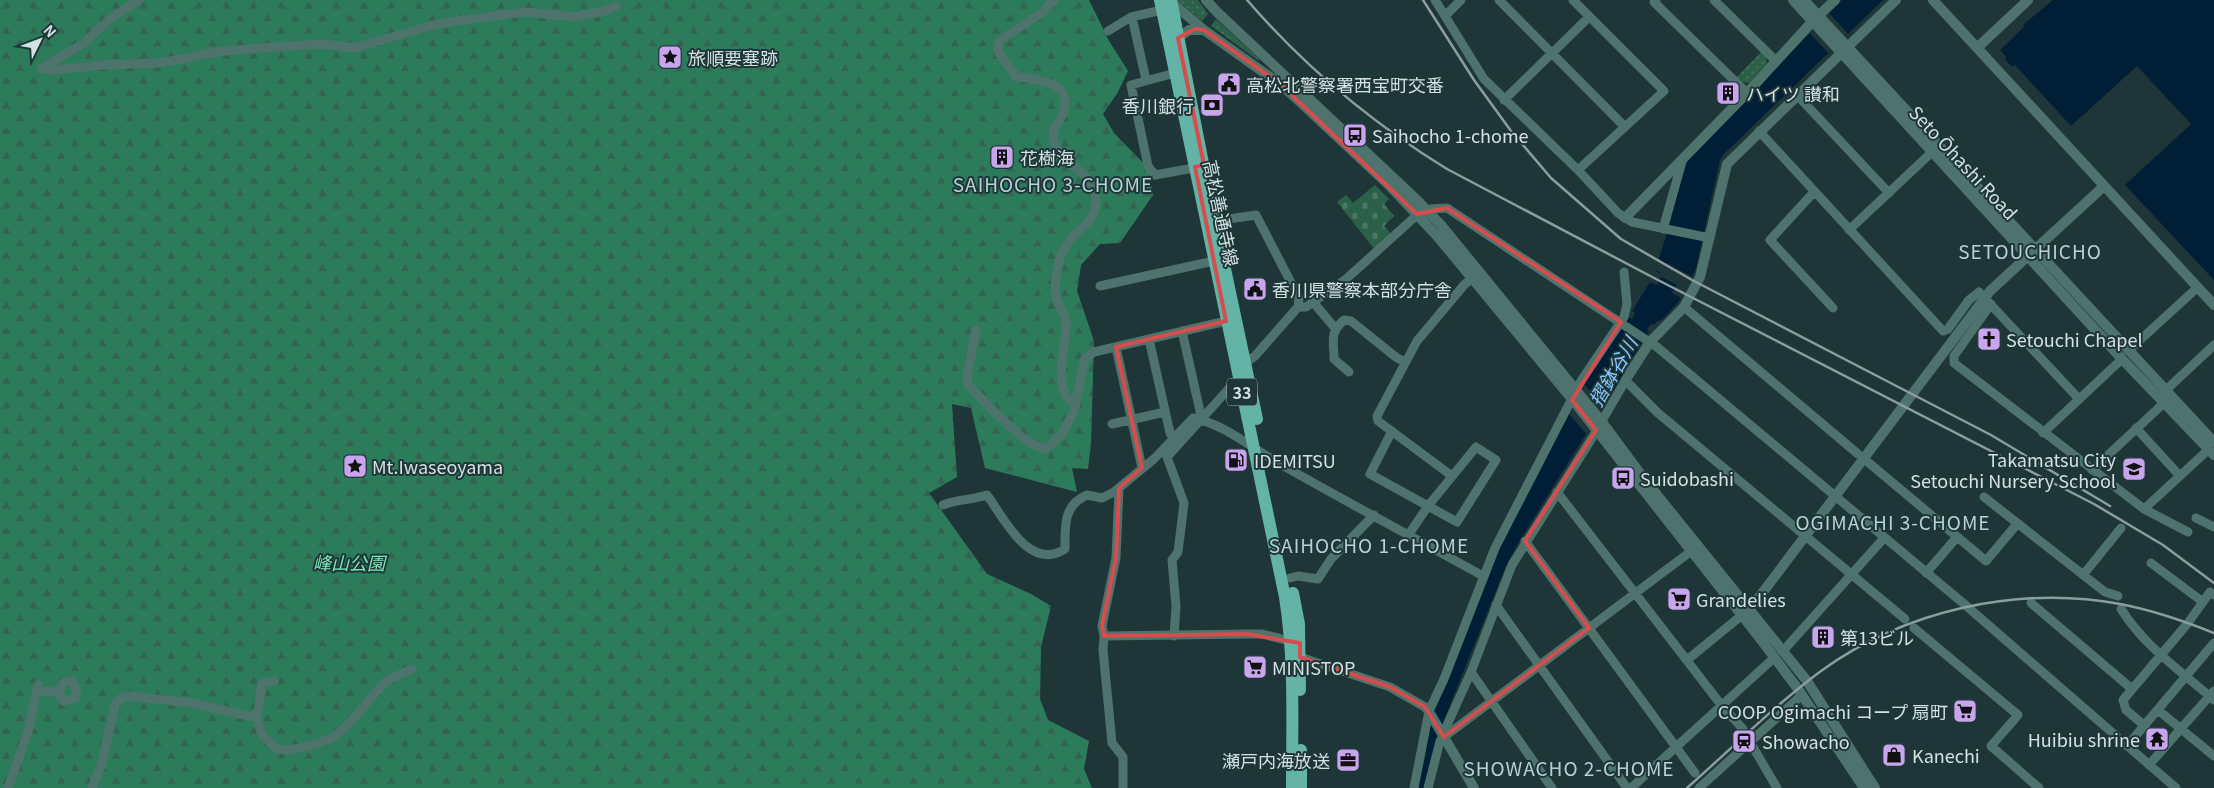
<svg xmlns="http://www.w3.org/2000/svg" width="2214" height="788" font-family="Georgia,'Noto Sans JP',serif">
<defs>
<pattern id="green-dots" width="8" height="8" patternUnits="userSpaceOnUse" patternTransform="scale(1.25)"><rect width="8" height="8" fill="#2b6149"/><path d="M2 2h.1M6 6h.1" fill="none" stroke="#497763" stroke-width="1.8" stroke-linecap="round"/></pattern>
<pattern id="forest-firs" width="22" height="20" patternUnits="userSpaceOnUse" patternTransform="scale(1.25)"><rect width="22" height="20" fill="#2c7c5b"/><path d="M5 1l3.5 6h-7zM16 11l3.5 6h-7z" fill="#356351"/></pattern>
<pattern id="cemetery-stones" width="16" height="16" patternUnits="userSpaceOnUse" patternTransform="scale(1.25)"><rect width="16" height="16" fill="#2b6149"/><path d="M2 7V4a2 2 0 0 1 4 0v3zM10 15v-3a2 2 0 0 1 4 0v3z" fill="#497763"/></pattern>
</defs>
<rect width="100%" height="100%" fill="#1f3638"/>
<path fill="url(#green-dots)" d="M1177,0H1198L1208,14L1202,21Z
M1216,19L1260,60L1259,61L1211,26Z
M1761,52L1766,56L1767,63L1749,83L1743,82L1737,77Z"/>
<path fill="url(#forest-firs)" d="M0,0H1089L1109,41L1128,71L1118,92L1103,114L1114,133L1148,168L1153,195L1120,243L1100,244L1081,265L1077,291L1094,341L1091,444L1088,469L1072,468L1077,492L985,468L971,408L952,404L957,477L929,493L987,574L1031,594L1051,606L1041,647L1040,699L1048,720L1089,741L1084,769L1092,788H0Z"/>
<path fill="url(#cemetery-stones)" d="M1375,185L1389,199L1384,204L1394,216L1384,226L1392,235L1375,250L1337,202L1346,195L1353,203Z"/>
<path fill="#001e35" d="M1842,0H1883L1723,155L1720,160L1696,268L1687,287L1678,282L1672,293L1681,298L1679,301L1662,320L1657,321L1654,325L1651,324L1647,330L1649,332L1624,370L1625,371L1517,545L1505,568L1437,737L1424,788H1417L1428,723L1500,546L1599,357L1628,317L1632,319L1635,313L1632,311L1650,282L1657,285L1662,274L1655,271L1667,233L1687,159Z
M2053,0H2214V280L2125,185L2191,124L2137,66L2071,126L2015,65L2012,67L2005,59L2006,57L2000,50L2024,27L2023,25Z"/>
<path fill="#1f3638" d="M1828,12L1850,36L1830,55L1808,31Z
M1658,259L1693,277L1688,287L1679,283L1677,285L1659,276L1661,273L1653,269Z
M1585,385L1604,408L1587,435L1569,414Z"/>
<g fill="none" stroke-linecap="round" stroke-linejoin="round">
<path stroke="#4e736d" stroke-width="9" d="M139,0L110,19L84,43L41,69L55,70L103,65L160,63L223,51L274,47L322,44L355,48L433,25L464,20L525,12L574,17L604,11L616,6
M1054,0L1043,12L1000,40C992,55 1011,64 1016,77C1039,79 1078,83 1061,117C1057,125 1052,128 1053,138C1057,165 1096,168 1096,202C1096,225 1075,229 1065,247C1057,260 1052,289 1058,303C1063,313 1067,315 1066,327C1066,348 1053,384 1070,401L1077,397
M1435,0L1484,79L1578,170L1618,213L1632,222L1710,238
M1499,0L1625,127
M1573,0L1664,91L1578,170
M1656,0L1654,2L1747,93
M1714,0L1775,60
M1445,16L1461,0
M1132,17L1146,80
M1108,31L1131,17L1162,10
M1175,73L1131,85L1148,166L1155,175L1199,167
M1797,95L1889,193
M1504,100L1589,17
M1759,131L1943,331L1948,329L1969,300L1979,292L2079,399
M1814,192L1770,240L1833,308
M1215,221L1256,215L1299,298L1298,307
M1663,229L1683,158
M1849,230L1932,152
M1100,286L1214,261
M1313,302L1335,328
M1991,304L1954,356V363L2144,509L2188,532
M1684,307L1858,454
M976,330L967,377L968,385C987,403 1022,445 1046,449L1062,434L1074,411L1085,359L1094,352L1226,321
M1182,331L1202,420
M1149,339L1170,433L1173,438
M1116,347L1142,468
M2128,351L2198,287
M1245,363L1255,356L1298,307H1306L1345,280L1417,215L1431,209L1447,208L1657,347L1963,603L2176,788
M1349,372L1334,359C1334,341 1329,333 1344,320L1351,321L1397,358L1405,362
M1625,380L1658,413L1905,619
M2165,391L2214,345
M1112,424L1165,412
M2136,428L2180,476
M1392,431L1370,474L1457,522L1496,460L1476,447L1428,506L1409,534
M2043,433L2122,359
M1869,463L1986,561L2017,524
M2092,470L2164,403
M1452,476L1378,421L1377,416L1417,341L1464,285L1477,274
M1557,492L1722,706L1743,729
M1984,497L2105,592L2118,596
M943,505C957,499 972,500 987,495C1004,518 1029,572 1065,549C1065,527 1063,505 1087,495L1102,498L1114,492L1155,458L1193,418C1223,424 1248,445 1273,460C1343,500 1413,537 1483,576
M2144,509L2208,450
M2196,518L2214,527
M1525,541L1695,773
M2151,563L2203,602
M1926,573L1957,537
M2083,575L2121,528
M1290,578L1298,576L1318,579L1331,559L1374,515
M2031,603L2132,689
M1496,605L1627,788
M2121,609C2145,647 2181,671 2214,700
M1914,628L2018,715L1991,746L2039,788
M1104,636L1102,626L1116,558L1119,488
M1174,636L1176,606L1172,560L1178,552L1184,503L1167,457L1234,383L1240,382
M1783,651L1884,538
M1300,657L1390,687L1425,707L1431,715
M1687,660L1747,611
M1471,672L1552,788
M37,691L58,692L64,682L72,681L77,692L75,698L64,701L58,692
M2158,710L2214,756
M257,718L262,683L274,681
M2145,726L2126,710L2123,700L2188,623L2210,592L2214,595
M1444,737L1690,552
M1750,742L1777,788
M2127,746L2214,643
M2149,765L2214,691
M8,788L28,732L38,685
M92,788L101,766L115,705L121,698L129,696L192,703L257,718L262,735L277,749L290,750L319,743L335,736L347,726L386,681L412,669
M1123,788V757L1112,743L1103,650L1104,636L1247,634H1262L1290,641
M1414,788L1429,711L1444,679L1495,548L1581,381L1624,317L1627,304L1624,272
M1428,788L1440,741L1444,737L1448,723L1471,672L1512,565L1592,438L1628,376
M1631,788L1775,657
M1699,788L1802,695"/>
<path stroke="#4e736d" stroke-width="10" d="M1206,0L1217,12L1417,200L1441,225L1602,422L1645,480L1807,681L1875,788
M1793,0L2122,359L2214,455
M1804,0L2214,442
M1933,0L2214,305
M1170,1L1204,30L1280,84L1297,99L1389,185L1437,236L1572,399L1762,641L1798,689L1864,788
M1178,38L1189,30H1204
M1977,48L2028,0
M1625,218L1747,93L1812,22L1835,0
M1628,376L1650,342L1684,307L1700,277L1727,164L1896,0
M1748,609L1760,596L1990,291L2104,186
M1431,715L1474,788"/>
<path stroke="#64b3a7" stroke-width="12" d="M1160,0L1285,597C1295,660 1292,724 1292,788
M1171,0L1208,189L1257,419
M1293,593L1299,624L1300,690
M1301,750V788"/>
<path stroke="#8b9d9e" stroke-width="2.5" d="M1247,0C1305,67 1372,123 1447,169L1656,279L2094,504L2163,545L2214,583
M1423,0L1474,80L1511,131L1551,178L1621,239L1692,280L1991,435L2110,506
M1687,788C1731,749 1774,706 1821,671C1905,610 2019,585 2120,604C2152,610 2184,621 2214,633"/>
</g>
<path fill="none" stroke="#d54d4d" stroke-width="4" stroke-linejoin="round" d="M1195,29L1204,30L1280,84L1417,214L1447,208L1621,322L1572,400L1596,430L1525,541L1589,628L1444,737L1425,707L1390,687L1300,657V643L1247,634L1104,636L1102,626L1116,558L1119,488L1142,468L1116,347L1226,321L1195,167L1204,165L1178,38Z"/>
<defs>
<g id="sight-square" transform="scale(1.25)"><rect x="-9" y="-9" width="18" height="18" rx="4" fill="#c9a5ee" stroke="#1f3638"/><path d="M0-6L1.8-2.2L6-1.7L2.9 1.2L3.7 5.4L0 3.3L-3.7 5.4L-2.9 1.2L-6-1.7L-1.8-2.2Z" fill="#111"/></g>
<g id="civic-square" transform="scale(1.25)"><rect x="-9" y="-9" width="18" height="18" rx="4" fill="#c9a5ee" stroke="#1f3638"/><path d="M-.6-6.5H3V-4.5H.6V-3L4-1V1h2V6H-6V1h2V-1L-.6-3ZM-1.2 2.5V6h2.4V2.5Z" fill="#111"/></g>
<g id="building-square" transform="scale(1.25)"><rect x="-9" y="-9" width="18" height="18" rx="4" fill="#c9a5ee" stroke="#1f3638"/><path d="M-4-6H4V6H1V3H-1V6H-4ZM-2.5-4.3h1.7v1.8h-1.7ZM.8-4.3h1.7v1.8H.8ZM-2.5-1h1.7V.8h-1.7ZM.8-1h1.7V.8H.8Z" fill="#111"/></g>
<g id="bank-square" transform="scale(1.25)"><rect x="-9" y="-9" width="18" height="18" rx="4" fill="#c9a5ee" stroke="#1f3638"/><path d="M-6-4H6V4H-6ZM0-2.3a2.3 2.3 0 1 0 0 4.6a2.3 2.3 0 1 0 0-4.6Z" fill="#111"/></g>
<g id="bus-square" transform="scale(1.25)"><rect x="-9" y="-9" width="18" height="18" rx="4" fill="#c9a5ee" stroke="#1f3638"/><path d="M-5-6H5V4H4V6H2V4H-2V6H-4V4H-5ZM-3.5-4V0h7V-4ZM-3.5 1.2v1.5H-2V1.2ZM2 1.2v1.5H3.5V1.2Z" fill="#111"/></g>
<g id="church-square" transform="scale(1.25)"><rect x="-9" y="-9" width="18" height="18" rx="4" fill="#c9a5ee" stroke="#1f3638"/><path d="M-1.2-6h2.4v3.5h3.3v2.4h-3.3V6h-2.4V-.1h-3.3v-2.4h3.3Z" fill="#111"/></g>
<g id="fuel-square" transform="scale(1.25)"><rect x="-9" y="-9" width="18" height="18" rx="4" fill="#c9a5ee" stroke="#1f3638"/><path d="M-5.5-6h7V0h2V4h1.3V-2.5L3-4.5l.8-.8L6-3V5H2.5V1h-1V6h-7ZM-4.2-4.7v3.2H.2V-4.7Z" fill="#111"/></g>
<g id="school-square" transform="scale(1.25)"><rect x="-9" y="-9" width="18" height="18" rx="4" fill="#c9a5ee" stroke="#1f3638"/><path d="M0-5L7-2L0 1L-7-2ZM-4 1L0 2.5L4 1V4Q0 6-4 4Z" fill="#111"/></g>
<g id="supermarket-square" transform="scale(1.25)"><rect x="-9" y="-9" width="18" height="18" rx="4" fill="#c9a5ee" stroke="#1f3638"/><path d="M-6-5.5h2.5l.6 2H6L4.5 2H-2.5L-4.4-4H-6ZM-1.5 3.2a1.3 1.3 0 1 0 .1 0ZM3 3.2a1.3 1.3 0 1 0 .1 0Z" fill="#111"/></g>
<g id="temple-square" transform="scale(1.25)"><rect x="-9" y="-9" width="18" height="18" rx="4" fill="#c9a5ee" stroke="#1f3638"/><path d="M0-6L5-2H3V0L6.5 2.5H4V6H1.5V3h-3V6H-4V2.5H-6.5L-3 0V-2H-5Z" fill="#111"/></g>
<g id="station-square" transform="scale(1.25)"><rect x="-9" y="-9" width="18" height="18" rx="4" fill="#c9a5ee" stroke="#1f3638"/><path d="M-3-6H3Q5-6 5-4V2Q5 4 3 4L4.5 6H3L1.5 4h-3L-3 6H-4.5L-3 4Q-5 4-5 2V-4Q-5-6-3-6ZM-3.5-4v3h7v-3ZM-3.5 1v1.5H-2V1ZM2 1v1.5H3.5V1Z" fill="#111"/></g>
<g id="shop-square" transform="scale(1.25)"><rect x="-9" y="-9" width="18" height="18" rx="4" fill="#c9a5ee" stroke="#1f3638"/><path d="M-5-2.5h2.3a2.7 3.5 0 0 1 5.4 0H5L5.5 6h-11ZM-1.5-2.5h3a1.5 2.3 0 0 0-3 0Z" fill="#111"/></g>
<g id="office-square" transform="scale(1.25)"><rect x="-9" y="-9" width="18" height="18" rx="4" fill="#c9a5ee" stroke="#1f3638"/><path d="M-6-3h4V-5.5h4V-3h4V5H-6ZM-1-4.5V-3h2v-1.5ZM-6 0V1H6V0Z" fill="#111"/></g>
</defs>
<g fill-rule="evenodd">
<use href="#sight-square" x="670" y="57"/>
<use href="#civic-square" x="1229" y="84"/>
<use href="#building-square" x="1728" y="93"/>
<use href="#bank-square" x="1212" y="105"/>
<use href="#bus-square" x="1355" y="135"/>
<use href="#building-square" x="1002" y="157"/>
<use href="#civic-square" x="1255" y="289"/>
<use href="#church-square" x="1989" y="339"/>
<use href="#fuel-square" x="1236" y="460"/>
<use href="#sight-square" x="355" y="466"/>
<use href="#school-square" x="2134" y="469"/>
<use href="#bus-square" x="1623" y="478"/>
<use href="#supermarket-square" x="1679" y="599"/>
<use href="#building-square" x="1823" y="637"/>
<use href="#supermarket-square" x="1255" y="667"/>
<use href="#supermarket-square" x="1965" y="711"/>
<use href="#temple-square" x="2157" y="739"/>
<use href="#station-square" x="1744" y="741"/>
<use href="#shop-square" x="1894" y="755"/>
<use href="#office-square" x="1348" y="760"/>
</g>
<g text-anchor="middle" dominant-baseline="central" stroke-width="4" stroke-linejoin="round" paint-order="stroke">
<rect fill="#1f3638" stroke="#9daeaf" stroke-width="1" x="1227" y="378.5" width="30" height="27" rx="4"/>
<g font-size="16" font-weight="bold" fill="#d3e1e2">
<text x="1242" y="392">33</text>
</g>
<g font-size="18" fill="#d3e1e2" stroke="#1f3638" text-anchor="start">
<text x="688" y="57">旅順要塞跡</text>
<text x="1246" y="84">高松北警察署西宝町交番</text>
<text x="1746" y="93">ハイツ 讃和</text>
<text x="1194" y="105" text-anchor="end">香川銀行</text>
<text x="1372" y="135">Saihocho 1-chome</text>
<text x="1020" y="157">花樹海</text>
<text x="1272" y="289">香川県警察本部分庁舎</text>
<text x="2006" y="339">Setouchi Chapel</text>
<text x="2116" y="459" text-anchor="end">Takamatsu City<tspan x="2116" dy="21">Setouchi Nursery School</tspan></text>
<text x="1254" y="460">IDEMITSU</text>
<text x="372" y="466">Mt.Iwaseoyama</text>
<text x="1640" y="478">Suidobashi</text>
<text x="1696" y="599">Grandelies</text>
<text x="1840" y="637">第13ビル</text>
<text x="1272" y="667">MINISTOP</text>
<text x="1948" y="711" text-anchor="end">COOP Ogimachi コープ 扇町</text>
<text x="2140" y="739" text-anchor="end">Huibiu shrine</text>
<text x="1762" y="741">Showacho</text>
<text x="1912" y="755">Kanechi</text>
<text x="1330" y="760" text-anchor="end">瀬戸内海放送</text>
</g>
<g font-size="18" fill="#d3e1e2" stroke="#1f3638">
<text transform="translate(1964 162) rotate(47)">Seto Ōhashi Road</text>
<text transform="translate(1222 213) rotate(78)">高松善通寺線</text>
</g>
<g font-size="18" font-style="italic" fill="#7ce9b7" stroke="#1f3638">
<text x="349" y="562">峰山公園</text>
</g>
<g font-size="19" letter-spacing="1" fill="#b6d1d4" stroke="#1f3638">
<text x="1053" y="183">SAIHOCHO 3-CHOME</text>
<text x="2030" y="250">SETOUCHICHO</text>
<text x="1893" y="521">OGIMACHI 3-CHOME</text>
<text x="1369" y="544">SAIHOCHO 1-CHOME</text>
<text x="1569" y="767">SHOWACHO 2-CHOME</text>
</g>
<g font-size="19" font-style="italic" fill="#88c7fd" stroke="#1f3638">
<text transform="translate(1612 371) rotate(-60)">摺鉢谷川</text>
</g>
</g>
<g transform="translate(40 40) rotate(48)" stroke="#1f3638" stroke-width="4" paint-order="stroke">
<path d="M0-4L9 19L0 12L-9 19Z" fill="#d3e1e2"/>
<text y="-8" font-size="14" font-weight="bold" text-anchor="middle" fill="#d3e1e2">N</text>
</g>
</svg>
